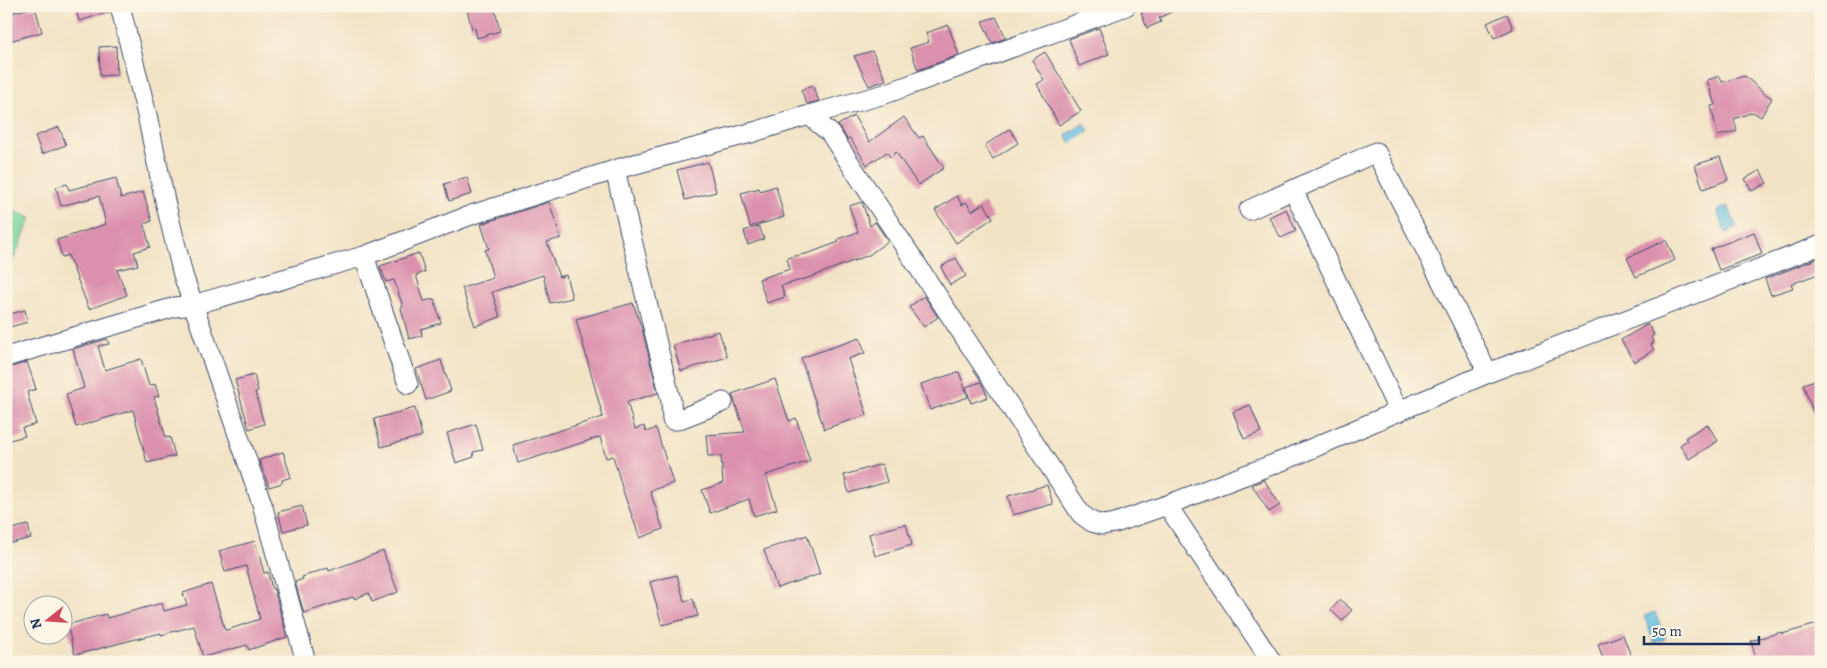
<svg xmlns="http://www.w3.org/2000/svg" width="1827" height="668" font-family="Alegreya,serif">
<rect width="100%" height="100%" fill="#fcf5e5"/>
<filter id="ink" filterUnits="userSpaceOnUse"><feTurbulence type="fractalNoise" baseFrequency=".02" numOctaves="2"/><feDisplacementMap in="SourceGraphic" scale="10" xChannelSelector="R" yChannelSelector="G"/><feConvolveMatrix kernelMatrix="1 2 1 2 8 2 1 2 1" color-interpolation-filters="sRGB"/></filter>
<filter id="wash" filterUnits="userSpaceOnUse"><feTurbulence type="fractalNoise" baseFrequency=".0096" numOctaves="4" result="noise"/><feDisplacementMap in="SourceGraphic" scale="20" xChannelSelector="R" yChannelSelector="G"/><feGaussianBlur stdDeviation="1.12" result="paint"/><feColorMatrix in="noise" values="0 0 0 0 0 0 0 0 0 0 0 0 0 0 0 0 0 1.4 0 .05"/><feComposite in="paint" operator="in"/></filter>
<g filter="url(#wash)">
<rect width="100%" height="100%" fill="#f2e3c5"/>
<path fill="#7ad399" stroke="#4a817c" d="M6,208L31,218L14,259L6,256Z"/>
<path fill="#65bfe2" stroke="#4077a0" d="M1084,123L1089,130L1071,143L1066,135Z
M1728,206L1737,228L1726,233L1717,211Z
M1655,612L1665,639L1654,643L1644,616Z"/>
<g id="blocks">
<path fill="#db90ad" d="M75,6H109L110,12L79,21Z
M466,6H494L500,31L477,38L475,28L472,29Z
M1156,6H1184L1159,18L1161,22L1147,28L1141,13Z
M35,7L42,32L6,42V14Z
M1507,14L1513,29L1494,38L1487,23Z
M996,17L1006,38L992,43L982,21Z
M948,25L959,55L918,70L910,48L929,42L926,33Z
M1099,28L1109,54L1079,66L1069,39Z
M116,46L117,75L100,76L99,47Z
M872,51L886,80L869,86L854,56Z
M1045,52L1081,111L1059,125L1037,84L1044,80L1032,60Z
M1720,76L1722,82L1745,76L1762,91V92L1772,98L1761,117L1753,112L1734,119L1737,131L1718,136L1711,106L1715,105L1707,80Z
M812,85L819,101L807,104L801,90Z
M854,116L869,142L904,117L919,138L923,136L944,168L918,185L896,152L890,157L887,152L867,165L850,138L847,139L838,125Z
M59,127L66,145L42,154L35,136Z
M1010,129L1018,143L993,159L985,145Z
M1720,157L1728,180L1703,189L1695,165Z
M708,162L716,192L685,200L677,170Z
M1760,170L1767,183L1752,191L1745,179Z
M467,177L472,194L449,201L444,184Z
M116,178L121,198L143,192L152,221L144,224L150,247L134,252L138,265L117,270L127,295L89,309L68,255L62,257L57,240L106,224L99,196L61,206L56,187L67,184L69,190Z
M776,186L784,217L750,227L741,193L759,188L760,191Z
M957,196L962,205L966,202L972,211L984,203L993,218L956,243L935,210Z
M549,202L561,238L547,242L559,277L566,275L572,298L550,303L543,275L492,292L500,317L475,326L462,288L493,278L485,250L489,249L481,224Z
M862,202L870,226L875,222L888,241L869,255L811,277L781,286L785,297L767,303L759,279L790,269L787,258L809,253L839,242L838,239L858,232L849,206Z
M1286,209L1296,231L1281,238L1269,217Z
M759,226L764,239L748,245L744,231Z
M1754,232L1762,254L1719,270L1711,249Z
M1666,240L1675,260L1636,277L1627,258Z
M419,253L425,272L416,275L424,301L434,299L441,323L421,329L422,336L409,339L401,308L403,307L394,280L386,282L380,266Z
M1821,257V273L1791,284L1793,288L1771,295L1765,279Z
M956,258L966,276L950,285L941,267Z
M924,296L938,317L924,327L909,307Z
M633,303L642,329L658,393L627,402L635,429L644,426L646,432L656,428L673,483L650,491L663,529L640,538L624,494L613,456L606,458L600,437L518,463L513,445L603,417L576,319Z
M25,310L28,322L6,328V315Z
M1648,324L1654,335L1651,337L1654,343L1651,344L1654,350L1634,362L1621,340Z
M719,331L727,357L681,371L673,345Z
M860,338L865,353L848,359L867,415L824,429L801,358Z
M107,339L109,344L98,346L105,370L141,359L149,386L155,384L159,396L154,397L166,438L170,437L175,456L147,463L133,410L76,427L66,394L84,388L73,349Z
M441,360L451,391L426,400L416,369Z
M27,362L36,389L27,392L36,424L22,428L25,436L6,441V369Z
M959,372L968,397L930,410L921,384Z
M254,375L258,391L255,392L264,424L249,429L235,380Z
M1821,378V429H1819L1803,384Z
M775,379L789,421L796,418L810,461L766,475L777,509L754,516L749,499L710,513L702,490L723,483L721,456H708L706,435L745,432L732,394Z
M981,382L988,397L971,403L966,387Z
M1250,405L1261,432L1244,439L1233,412Z
M415,408L422,436L381,447L374,419Z
M476,424L483,450L473,452L474,457L456,463L447,433Z
M1707,424L1718,441L1689,459L1680,445L1687,440L1685,438Z
M283,452L291,477L282,480V483L269,487L259,460Z
M882,464L887,482L849,493L844,475Z
M1264,480L1280,505L1269,512L1252,485Z
M1047,485L1053,504L1013,515L1008,496Z
M302,506L307,525L283,531L278,512Z
M906,524L912,545L875,556L869,534Z
M28,525L31,538L11,543L8,530Z
M807,535L820,574L777,588L764,550Z
M255,541L264,573L268,572L272,589H274L287,637L249,650L247,645L203,657L194,626L161,635V633L132,640L75,655L67,625L106,614L107,618L162,603L164,611L187,605L183,593L211,584L225,630H227L260,619L246,566L225,572L219,551Z
M383,551L398,592L372,602L369,593L354,599L353,597L304,613L295,582L303,579L302,577L328,568L329,571Z
M677,575L684,601L693,599L698,616L662,625L650,582Z
M1340,600L1352,610L1342,621L1331,610Z
M1821,623V660L1816,662H1757L1751,641L1781,632L1782,634Z
M1623,635L1632,659L1626,662H1604L1598,644Z"/>
</g>
</g>
<g filter="url(#ink)">
<use href="#blocks" fill-opacity="0" stroke="#3b4a6d" stroke-width="1"/>
<g fill="none" stroke-linecap="round" stroke-linejoin="round">
<g stroke="#3b4a6d" stroke-width="21">
<path id="street" d="M120,6L147,115L165,201L183,275L262,504L306,662
M809,115L885,94L1126,6
M615,170L671,401L672,420H677L723,402
M1293,190L1399,412
M1249,210L1376,152L1488,373
M364,256L408,384
M6,357L175,307L193,305L364,256L471,215L624,167L754,132L809,115L830,133L1081,514L1092,522L1103,525L1115,523L1167,505L1287,459L1488,373L1821,245
M1167,505L1272,662"/>
</g>
<use href="#street" stroke="#fff" stroke-width="19"/>
</g>
</g>
<rect width="1827" height="668" fill="none" stroke="#fcf5e5" stroke-width="25"/>
<g transform="translate(48 620) rotate(253)"><circle r="24" fill="#fcf5e5" stroke="#a2a6af"/>
<path d="M0-4L9 19L0 12L-9 19Z" fill="#d1495b"/>
<text y="-8" font-size="14" font-weight="bold" text-anchor="middle" fill="#1b2f5e">N</text>
</g>
<path d="M1644 636v8h115v-8" fill="none" stroke="#1b2f5e" stroke-width="2.5"/>
<text x="1652" y="636" font-size="15" fill="#1b2f5e" stroke="#fcf5e5" stroke-width="4" paint-order="stroke">50 m</text>
</svg>
